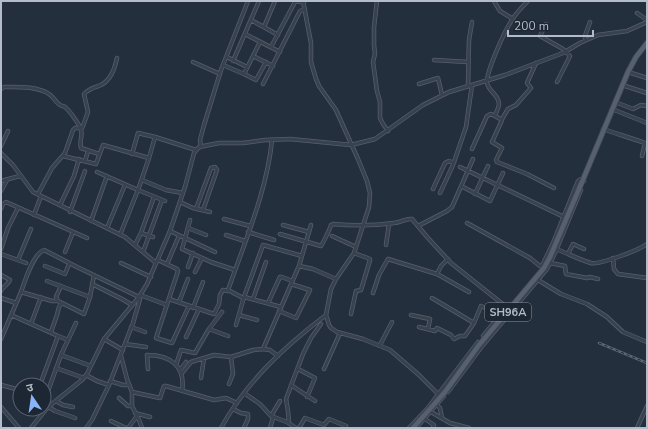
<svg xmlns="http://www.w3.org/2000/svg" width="648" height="429" font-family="'Nunito Sans','Noto Sans Devanagari',sans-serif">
<rect width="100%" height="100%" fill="#242f3e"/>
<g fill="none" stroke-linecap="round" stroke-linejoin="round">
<g stroke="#565f6c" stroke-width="4.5">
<path id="minor" d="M303,1L311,43V62L316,79L319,86L336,110L358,159L367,181L370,193L369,207L354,253L336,279L331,289L326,315L329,325L331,328L337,332L363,339L390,350L419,375L441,397
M377,1L374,27V45L375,54L373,62L377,91L380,102V118L383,124L388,131
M494,1L500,11L513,19
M528,1C522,7 516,13 512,20C505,30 486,72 487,83C489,92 499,95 499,104C499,108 496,112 495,116L502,120L492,142L502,148L496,160L497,162L527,174L554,188
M637,13L647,20
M251,20L278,35
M546,24L540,36L563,49L570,56L557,82
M264,27L275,1
M245,34L280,52
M585,40V36L590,22
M271,47L295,2L298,1L304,3
M253,56L273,66
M227,57L247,67
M434,60L468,62
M233,61L259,1
M193,62L220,74
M223,65L244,74L260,42
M628,72L647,78
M244,74L256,80L266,62
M263,84L300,11L305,9
M419,84L438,78L442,95
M622,85L647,93
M468,86L469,40L472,22
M1,89L4,87C18,87 37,86 49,94C53,96 55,102 60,105C61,106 64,106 65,107C69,110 80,125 81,130C83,136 79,141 81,148L99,154
M615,102L633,109L641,105L647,106
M612,109L647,123
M502,119L508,109L516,105L531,88L527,83L536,63
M603,129C617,134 631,138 645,143L642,156
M1,146L8,131
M201,147L200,140L204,125L221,70L248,1
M472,149L487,116L491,114L495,116
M1,153L13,165L33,192L125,237L156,263
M132,154L138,133L155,137
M63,156L96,164L103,145L149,158L155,137L196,150
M85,161L88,151
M460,167L564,217
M97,172L138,190L149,158
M142,180L166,190L183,193
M1,181L20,176
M461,186L490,201L503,173
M433,189L445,163L449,161L454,163
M1,191L7,180
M440,193L453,165L466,127L472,85
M38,194L52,168L65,153L73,130L75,128H82L83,126L88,112L84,94C90,88 94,88 101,85C111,80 115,68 117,58
M475,194L488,166
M180,202L193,208L210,212
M60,205L74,176L79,159
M1,209L3,204L6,202L87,238
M196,209L211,168L215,167L217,170L203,210
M70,212L85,171
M34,215L41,196
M224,219L250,226
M190,220L182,249L211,262L235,270
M91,221L107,176
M467,223L530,258L540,266H542L553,243L578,181L581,179L584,181
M283,225L309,232
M418,226L447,211L452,207L473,159
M107,228L125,185
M188,228L206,235
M170,231L215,252
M248,232L274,240
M141,233L153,237
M280,234L321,246C323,243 330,229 331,225L333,224C355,226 372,226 394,223C400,223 406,218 412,219L428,238L451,263L510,310
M120,235L138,190L165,201
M226,235L245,241
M332,236L356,247
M135,245L141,233L154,197
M386,245L389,224
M1,249L8,228L18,208
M556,249C567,253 580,260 591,263C600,265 639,250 647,244
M65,252L73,232
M143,252L162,200
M1,254L26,263
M568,254L573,244L584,249
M613,258L614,269L618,274L647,278
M18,260L31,229
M158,260L177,269L178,271L156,338L172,343L189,306
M121,263L151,277
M550,263L565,266L566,274L587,278L590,277L598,279
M167,264L179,236
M45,266L65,274L69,264
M299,266L311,225
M188,267L193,253
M195,272L202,258
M437,274L441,266L448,259
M1,275L10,280C8,285 3,286 1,291
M538,280L561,294L587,304L607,317L623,332L647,342
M47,281L90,297
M92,284L122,299L132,305
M61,286L56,297L58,301L84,314L90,297L94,275
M21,292C25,281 33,254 44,250L77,267L139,297L140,299L133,323L109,385L92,420L86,428
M373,293L379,275L388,259L437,274L469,292
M140,295L167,305
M1,298L16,303
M243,298L228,290C245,241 267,191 272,140
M432,298L474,323
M169,299L214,314L219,304L220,295L223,290L228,291
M253,299L266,262
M179,302L188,279
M268,303L280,277H282L292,281
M281,307L244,297L263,245L302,256
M193,308L203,282
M279,311L296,318L310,290L291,284
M351,314L356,291L361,290L370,260V259L354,253
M11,315L58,336L40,385
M239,315L257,320
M411,315L430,319L428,329
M31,324L41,297
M236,325L244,297
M131,327L145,332
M419,327L435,331L437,328L451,335L454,339L460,336H465L474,323L481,306L489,309L500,317
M209,329L228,336
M51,332L57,315L59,307L62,303
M58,336L68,340
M483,336L507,307
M186,337L199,309
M1,339L21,292L52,301H58
M104,339L123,350
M125,344L146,347
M380,345L392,322
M263,349L299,266L313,269L336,279
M61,355L91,366
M121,356L127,379L132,392V406L139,420L142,428
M176,365L181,350L195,353L209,329L222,312
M56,368L84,378
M148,369L147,355C170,355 186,366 182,391
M298,369L315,378L307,397
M324,369L340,333
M180,370L186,362
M182,373L191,362L214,355L231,357L253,350L263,349L270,350L278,356
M86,375L97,381L109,385
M201,378L204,358
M110,381L123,385H129
M229,384L233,374L231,357
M1,385L20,390
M291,385L315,401
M132,392L160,398L164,386H166L214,400L226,398L237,403
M448,392L483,345L547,269L555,253L581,190
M244,393L260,404L271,416L287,422L296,428
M119,398L128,406H132
M56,401L63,405L73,407
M44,402L61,355L76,323
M44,404L55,411L75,418
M437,405L440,408L442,418
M1,407L19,428
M233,409L241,413L248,414V419L244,428
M431,412L450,423L469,428
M135,413L150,417
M271,416L280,401
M425,419L434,425L433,428
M111,421L126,428
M289,423L288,411L286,399L303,354L311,338L321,324
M31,428L48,407L82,380L87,374L104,339L139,297L147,284L170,231L185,187L194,153L199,147L219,143H243L265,140L290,139L351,145L375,139L423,105L449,92L505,75L563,53L580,43L598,35L627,31L647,22
M128,428L137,416
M221,428C247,381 284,347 326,315
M270,428L273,418
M299,428L305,418L324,425L329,419L346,426
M409,428L427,409L478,342
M416,428L444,396
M637,428L647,406"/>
</g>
<g stroke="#414a57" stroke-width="6">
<path id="primary" d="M582,182L628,72L636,57L647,43"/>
</g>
<use href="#minor" stroke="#38414e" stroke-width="3"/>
<use href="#primary" stroke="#56606e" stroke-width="4.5"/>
<g stroke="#5a6575" stroke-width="2.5">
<path id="rail" d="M599,343L647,363"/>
</g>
<use href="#rail" stroke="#1d2633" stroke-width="1" stroke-dasharray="3" stroke-linecap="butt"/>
<g stroke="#414a57" stroke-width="6" stroke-linecap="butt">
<path id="primary-bridge" d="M413,428L445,392L479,345L544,268L550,257L582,182"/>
</g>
<use href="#primary-bridge" stroke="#56606e" stroke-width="4.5"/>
</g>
<g text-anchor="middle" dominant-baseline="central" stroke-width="4" stroke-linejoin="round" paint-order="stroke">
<rect fill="#1d2633" stroke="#878f9c" stroke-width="1" x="485" y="303" width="46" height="18" rx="3"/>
<g font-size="11" font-weight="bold" fill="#b4bcc9">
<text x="508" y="312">SH96A</text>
</g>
</g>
<rect width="648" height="429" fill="none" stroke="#b4bcc9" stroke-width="4"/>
<g transform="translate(32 397) rotate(347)"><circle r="19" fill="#1d2633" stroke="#59626f"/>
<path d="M0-3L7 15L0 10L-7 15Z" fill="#8ab4f8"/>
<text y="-6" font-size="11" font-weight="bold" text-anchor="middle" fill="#b4bcc9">उ</text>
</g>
<path d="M508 30v6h85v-6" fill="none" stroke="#b4bcc9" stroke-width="2"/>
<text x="514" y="30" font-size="12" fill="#b4bcc9" stroke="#1d2633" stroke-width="3" paint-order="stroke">200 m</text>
</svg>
